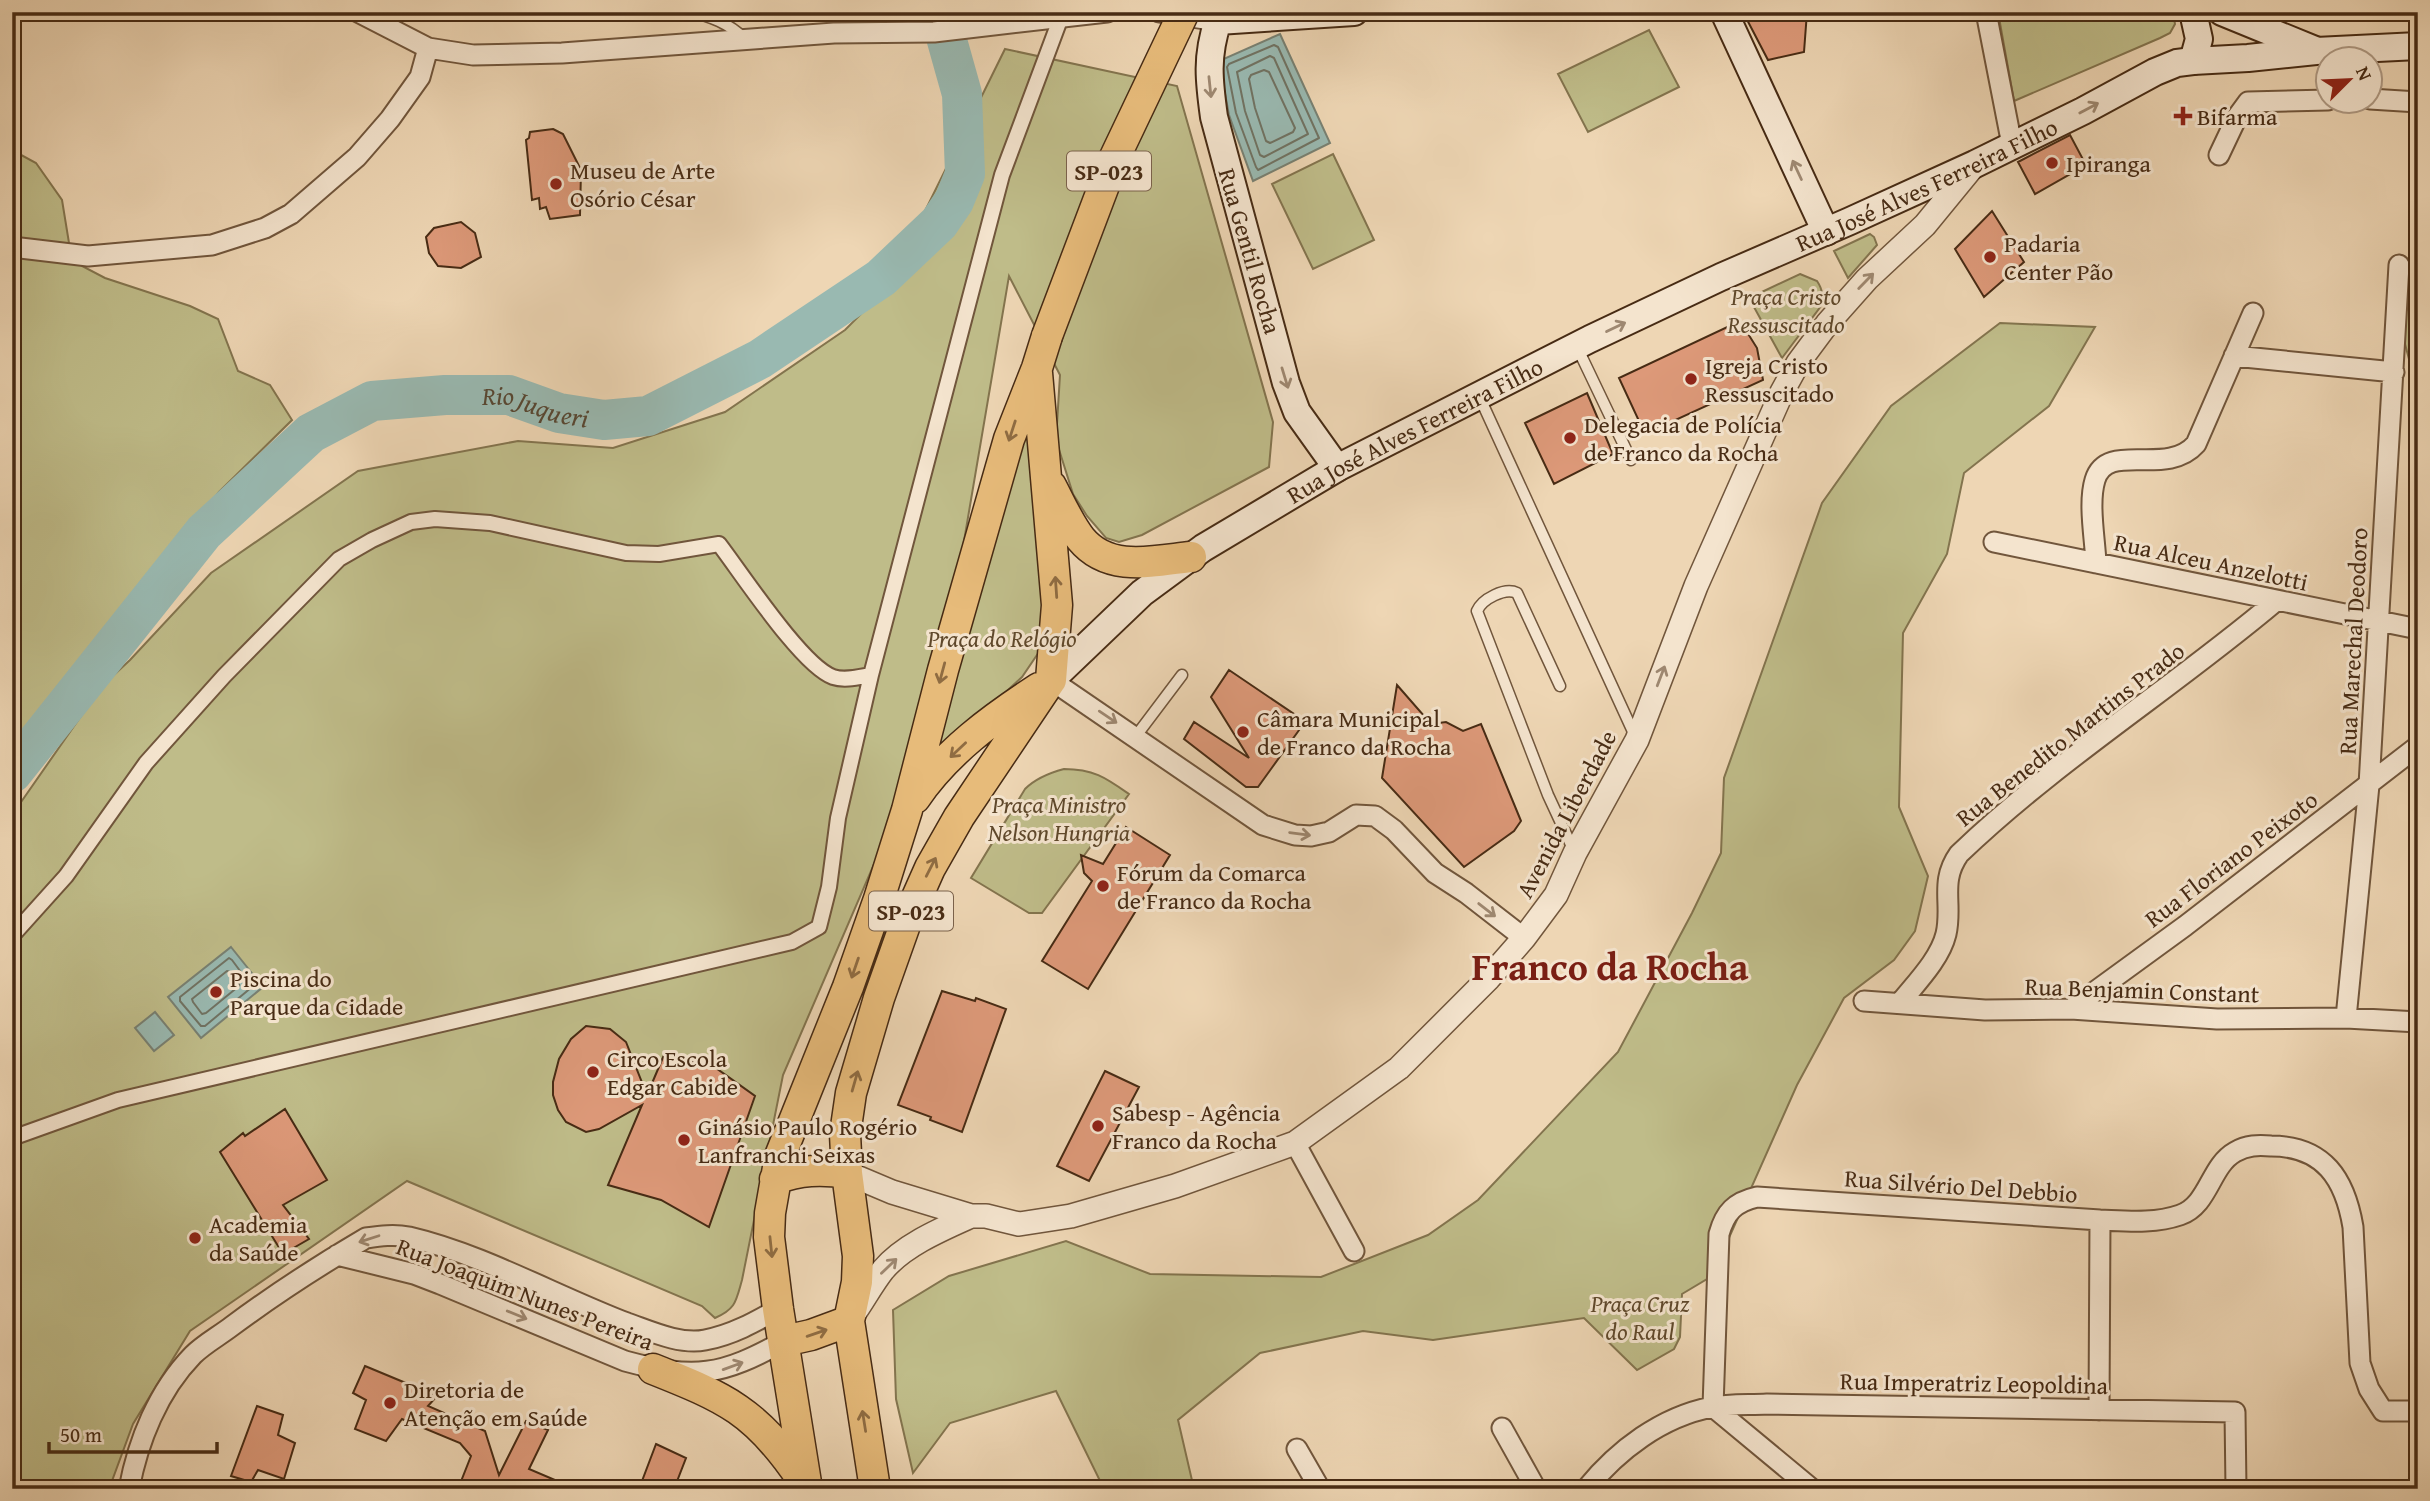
<svg xmlns="http://www.w3.org/2000/svg" width="2430" height="1501" font-family="'Gentium Book Plus',serif">
<rect width="100%" height="100%" fill="#eed6b4"/>
<filter id="stains"><feTurbulence type="fractalNoise" baseFrequency=".00286" numOctaves="4"/><feColorMatrix values="0 0 0 0 .2 0 0 0 0 .09 0 0 0 0 .02 0 0 0 .5 -.17"/></filter>
<radialGradient id="worn" r=".72"><stop offset=".6" stop-color="#630" stop-opacity="0"/><stop offset="1" stop-color="#630" stop-opacity=".3"/></radialGradient>
<path fill="#bfbc89" stroke="#83744e" stroke-width="2" d="M1998,12H2173L2175,24L2170,33L2160,38L2014,101Z
M1649,30L1679,87L1588,132L1558,74Z
M1005,49L1177,86L1273,422L1269,467L1142,535L1119,542L1106,538L1087,516L1073,494L1056,440L1060,375L1009,276L946,647L903,797L783,1075L742,1280C736,1301 736,1309 715,1318L702,1306L407,1181L190,1331L133,1424L109,1489H12V815L102,686L130,660L211,573L358,471L518,441L613,448L725,412L845,330L887,288Z
M12,150L36,163L62,200L69,243L82,266L105,278L190,306L218,319L238,371L270,385L292,420L219,492L12,762Z
M1333,154L1374,240L1313,269L1272,184Z
M1870,234L1874,237L1877,245L1848,278L1834,251Z
M1800,274L1817,281C1823,290 1823,296 1821,306L1782,358L1749,298Z
M2418,300V424L2410,417L2416,385L2398,318Z
M2000,323L2095,327L2049,406L1964,473L1947,554L1903,633L1899,807L1928,876L1915,931L1894,960L1844,998L1797,1085L1712,1276L1682,1294L1680,1337L1674,1349L1637,1370L1584,1318L1433,1340L1363,1331L1260,1353L1178,1420L1194,1489H1104L1056,1391L950,1423L913,1473L896,1399L893,1310L949,1276L1066,1241L1150,1274L1321,1277L1428,1235L1478,1200L1618,1052L1692,913L1721,853L1724,778L1822,503L1891,406Z
M1028,437L1044,586L1039,652L1022,677L993,704L937,748L1018,442Z
M1064,769C1094,769 1106,778 1129,794L1042,913H1029L971,878L1025,789C1036,778 1049,773 1064,769Z"/>
<path fill="#99b9b1" stroke="#788072" stroke-width="2" d="M1280,34L1330,143L1253,181L1229,115L1219,61Z
M231,947L263,987L201,1038L168,997Z
M155,1012L174,1035L154,1051L135,1028Z"/>
<g fill="none" stroke-linecap="round" stroke-linejoin="round">
<path stroke="#707262" stroke-width="2" d="M1274,45L1278,47L1319,138L1258,170L1256,167L1236,113L1227,67L1229,64Z
M1270,56L1274,58L1308,134L1264,157L1260,155L1245,111L1237,72Z
M1264,70L1269,72L1295,128L1293,132L1270,143L1266,141L1255,108L1249,79L1251,75Z
M229,958L232,960L252,987L205,1026H201L180,1001V997Z
M227,971C232,971 240,981 239,986L206,1013L202,1014L193,1002L192,999Z"/>
<path stroke="#99b9b1" stroke-width="40" id="s1" d="M12,773L204,532L311,433L372,401L445,395H509L559,413L604,420L648,416L760,359L881,278L939,223L954,201L965,174L962,94L939,12"/>
</g>
<path fill="#dd9979" stroke="#472b14" stroke-width="2" d="M1743,12H1807L1804,52L1768,60Z
M553,129L563,134L581,170L580,215L550,219L546,207L540,209L539,198L532,200L526,140L529,138L530,132Z
M2070,135L2086,165L2035,194L2018,162Z
M1992,211L2024,262L1984,297L1955,249Z
M461,222L475,233L481,257L461,268L438,266L429,253L426,237L434,228Z
M1740,321L1757,348L1763,380L1645,434L1619,378Z
M1587,393L1613,454L1554,484L1525,423Z
M1229,670L1297,716L1302,726L1258,787H1246L1184,739L1194,722L1249,758L1211,697Z
M1397,685L1431,724L1446,722L1463,731L1481,724L1521,821L1514,831L1464,867L1382,778Z
M1126,827L1170,855L1088,989L1042,961L1092,881L1084,873L1081,855L1103,864Z
M942,991L975,1001L976,998L1006,1009L962,1132L930,1120L931,1117L898,1105Z
M586,1026L610,1029L626,1042L647,1095L664,1055L713,1066L755,1096L709,1227L661,1200L608,1185L642,1105L599,1129L586,1132L566,1122L558,1110L553,1095V1082L559,1059L571,1039Z
M1105,1071L1139,1087L1089,1181L1057,1166Z
M285,1109L327,1180L283,1205L309,1239L283,1254L220,1152L243,1133L245,1136Z
M365,1366L437,1396L428,1406L485,1431L499,1475L526,1421L548,1430L529,1469L576,1489H458L471,1456L460,1443L402,1419L386,1441L355,1429L366,1400L353,1393Z
M257,1406L283,1415L278,1435L295,1443L284,1479L258,1470L251,1482L231,1476Z
M656,1444L686,1458L674,1489H639Z"/>
<g fill="none" stroke-linecap="round" stroke-linejoin="round">
<g stroke="#71563c" stroke-width="13">
<path id="service" d="M689,12C711,16 728,23 745,39
M1577,347L1631,460
M1479,396L1635,736
M1560,686L1517,593C1505,587 1482,599 1477,611L1548,795L1573,849
M1136,736L1182,675"/>
</g>
<g stroke="#71563c" stroke-width="18">
<path id="pedestrian" d="M12,936L66,876L146,763L224,676L339,559L372,540L411,522L435,519L490,523L626,553L659,554L719,544C742,574 802,666 833,677C845,681 859,677 871,675
M12,1138L118,1100L792,942L819,927L829,887L838,818L871,675L1002,175L1061,17"/>
</g>
<g stroke="#71563c" stroke-width="23">
<path id="minor" d="M358,12L428,48L473,55L562,53L834,33L934,32L1107,12
M1159,12L1218,21
M1986,12L2012,145
M2370,99L2418,102
M2219,155L2237,117L2248,102L2328,100
M12,247L88,256L212,245L265,228L291,214L357,157L390,119L420,77L428,48
M2234,356L2394,372
M1994,542L2418,629
M2096,563C2095,539 2088,503 2095,480C2107,440 2166,478 2196,444L2253,313
M1051,680L1263,825L1295,835L1311,836L1329,832L1356,815L1375,816L1394,830L1435,873L1466,893L1524,938
M1864,1001L1985,1010L2071,1009L2217,1019L2346,1018L2418,1022
M1900,1003C1916,983 1940,959 1946,934C1953,904 1939,882 1959,854C2057,760 2173,688 2276,601
M2071,1009L2185,926L2418,746
M2346,1018L2369,785L2399,265
M1295,1143L1354,1251
M337,1255L414,1274L440,1284L625,1361C695,1380 721,1376 784,1341
M1713,1407L1719,1234C1725,1212 1735,1202 1757,1197L2100,1220C2126,1221 2154,1224 2180,1215C2209,1205 2210,1166 2235,1152C2247,1145 2258,1145 2271,1146C2324,1146 2345,1179 2353,1227L2360,1363L2369,1389L2383,1411H2418
M1713,1407L1812,1489
M2099,1410L2100,1220
M1502,1428L1536,1489
M1297,1449L1320,1489
M129,1489C138,1441 158,1391 193,1355C204,1344 219,1336 232,1326C275,1294 320,1265 366,1238C380,1236 394,1234 409,1237C482,1254 556,1296 627,1323C650,1331 680,1345 705,1340C732,1335 755,1322 778,1309
M1586,1489C1618,1450 1661,1417 1712,1407C1729,1404 1749,1405 1767,1404L2235,1412L2236,1489"/>
</g>
<g stroke="#71563c" stroke-width="26">
<path id="tertiary" d="M847,1173L892,1192L971,1216H986L1019,1224L1071,1216L1175,1186L1295,1143L1399,1068L1489,978L1524,938L1556,895L1575,853L1637,740L1696,586L1782,392L1798,363L1827,324L1867,279L1925,225L1975,164
M853,1315C863,1301 872,1284 883,1270C904,1245 942,1229 971,1216"/>
</g>
<g stroke="#472b14" stroke-width="30">
<g id="secondary">
<path d="M1724,12L1826,232"/>
<path d="M2193,12L2199,39L2193,61"/>
<path d="M2222,12L2315,50"/>
<path d="M1337,468L1297,412L1286,383L1214,117C1209,81 1206,56 1218,21L1354,12"/>
<path id="s2" d="M1051,680L1142,593L1203,548L1337,468L1590,339L1721,277L1850,221L1975,164L2083,111L2155,72L2177,63L2193,61L2248,58L2316,51L2418,46"/>
</g>
</g>
<g stroke="#472b14" stroke-width="33">
<path id="primary" d="M1037,373L1057,605L1051,680
M1051,486C1060,503 1069,524 1081,539C1109,573 1154,561 1191,557
M915,798C946,752 993,718 1039,688
M775,1179C801,1170 820,1169 847,1173
M784,1341L811,1335L849,1321
M653,1369C726,1398 756,1411 801,1478
M807,1489L778,1309L769,1237L770,1213L780,1156L848,987L879,899L907,810L943,670L1009,439L1037,368L1047,336
M875,1489L849,1321L857,1282L858,1256L847,1173L845,1134L851,1093L879,998L906,922L930,868L959,817L1051,680"/>
</g>
<use href="#service" stroke="#f4e4ce" stroke-width="10"/>
<use href="#pedestrian" stroke="#f4e4ce" stroke-width="14"/>
<use href="#minor" stroke="#f4e4ce" stroke-width="19"/>
<use href="#tertiary" stroke="#f4e4ce" stroke-width="23"/>
<use href="#secondary" stroke="#f4e4ce" stroke-width="26"/>
<use href="#primary" stroke="#e7bb7a" stroke-width="30"/>
<g stroke="#472b14" stroke-width="33" stroke-linecap="butt">
<path id="primary-bridge" d="M1047,336L1114,159L1184,12"/>
</g>
<use href="#primary-bridge" stroke="#e7bb7a" stroke-width="30"/>
</g>
<defs><path id="oneway-shaft" d="M-6 0H5M1.5-3L5.5 0L1.5 3" fill="none" stroke-width="1.6" stroke-linecap="round" stroke-linejoin="round" transform="scale(1.75)"/></defs>
<g stroke="#9e8871">
<use href="#oneway-shaft" transform="translate(1210 87) rotate(84)"/>
<use href="#oneway-shaft" transform="translate(2089 108) rotate(-28)"/>
<use href="#oneway-shaft" transform="translate(1797 170) rotate(-115)"/>
<use href="#oneway-shaft" transform="translate(1866 281) rotate(-46)"/>
<use href="#oneway-shaft" transform="translate(1616 327) rotate(-26)"/>
<use href="#oneway-shaft" transform="translate(1285 378) rotate(73)"/>
<use href="#oneway-shaft" transform="translate(1661 676) rotate(-69)"/>
<use href="#oneway-shaft" transform="translate(1108 717) rotate(34)"/>
<use href="#oneway-shaft" transform="translate(1300 834) rotate(8)"/>
<use href="#oneway-shaft" transform="translate(1487 910) rotate(38)"/>
<use href="#oneway-shaft" transform="translate(369 1239) rotate(162)"/>
<use href="#oneway-shaft" transform="translate(889 1266) rotate(-44)"/>
<use href="#oneway-shaft" transform="translate(517 1315) rotate(22)"/>
<use href="#oneway-shaft" transform="translate(733 1366) rotate(-20)"/>
</g>
<g stroke="#8f6c42">
<use href="#oneway-shaft" transform="translate(1012 431) rotate(108)"/>
<use href="#oneway-shaft" transform="translate(1056 587) rotate(-94)"/>
<use href="#oneway-shaft" transform="translate(942 673) rotate(105)"/>
<use href="#oneway-shaft" transform="translate(958 750) rotate(137)"/>
<use href="#oneway-shaft" transform="translate(931 867) rotate(-63)"/>
<use href="#oneway-shaft" transform="translate(855 968) rotate(109)"/>
<use href="#oneway-shaft" transform="translate(855 1081) rotate(-74)"/>
<use href="#oneway-shaft" transform="translate(771 1247) rotate(84)"/>
<use href="#oneway-shaft" transform="translate(817 1333) rotate(-19)"/>
<use href="#oneway-shaft" transform="translate(864 1421) rotate(-99)"/>
</g>
<g fill="#8f2418" stroke="#f4e4ce" stroke-width="2.5">
<path d="M2179.5 105.5h7v7h7v7h-7v7h-7v-7h-7v-7h7z"/>
<circle cx="2052" cy="163" r="7"/>
<circle cx="556" cy="184" r="7"/>
<circle cx="1990" cy="257" r="7"/>
<circle cx="1691" cy="379" r="7"/>
<circle cx="1570" cy="438" r="7"/>
<circle cx="1243" cy="732" r="7"/>
<circle cx="1103" cy="886" r="7"/>
<circle cx="216" cy="992" r="7"/>
<circle cx="593" cy="1072" r="7"/>
<circle cx="1098" cy="1126" r="7"/>
<circle cx="684" cy="1140" r="7"/>
<circle cx="195" cy="1238" r="7"/>
<circle cx="390" cy="1403" r="7"/>
</g>
<g text-anchor="middle" dominant-baseline="central" stroke-width="6" stroke-linejoin="round" paint-order="stroke">
<g fill="#f4e4ce" stroke="#7b624c" stroke-width="2">
<rect x="1067" y="151.5" width="84" height="39" rx="5"/>
<rect x="869" y="891.5" width="84" height="39" rx="5"/>
</g>
<g font-size="23" font-weight="bold" fill="#472b14">
<text x="1109" y="171">SP-023</text>
<text x="911" y="911">SP-023</text>
</g>
<g font-size="24" fill="#472b14" stroke="#f4e4ce" text-anchor="start">
<text x="2197" y="116">Bifarma</text>
<text x="2066" y="163">Ipiranga</text>
<text x="570" y="170">Museu de Arte<tspan x="570" dy="28">Osório César</tspan></text>
<text x="2004" y="243">Padaria<tspan x="2004" dy="28">Center Pão</tspan></text>
<text x="1705" y="365">Igreja Cristo<tspan x="1705" dy="28">Ressuscitado</tspan></text>
<text x="1584" y="424">Delegacia de Polícia<tspan x="1584" dy="28">de Franco da Rocha</tspan></text>
<text x="1257" y="718">Câmara Municipal<tspan x="1257" dy="28">de Franco da Rocha</tspan></text>
<text x="1117" y="872">Fórum da Comarca<tspan x="1117" dy="28">de Franco da Rocha</tspan></text>
<text x="230" y="978">Piscina do<tspan x="230" dy="28">Parque da Cidade</tspan></text>
<text x="607" y="1058">Circo Escola<tspan x="607" dy="28">Edgar Cabide</tspan></text>
<text x="1112" y="1112">Sabesp - Agência<tspan x="1112" dy="28">Franco da Rocha</tspan></text>
<text x="698" y="1126">Ginásio Paulo Rogério<tspan x="698" dy="28">Lanfranchi Seixas</tspan></text>
<text x="209" y="1224">Academia<tspan x="209" dy="28">da Saúde</tspan></text>
<text x="404" y="1389">Diretoria de<tspan x="404" dy="28">Atenção em Saúde</tspan></text>
</g>
<g font-size="24" fill="#472b14" stroke="#f4e4ce">
<text stroke="none"><textPath href="#s2" startOffset="1012">Rua José Alves Ferreira Filho</textPath></text>
<text transform="translate(1250 251) rotate(74)">Rua Gentil Rocha</text>
<text stroke="none"><textPath href="#s2" startOffset="444">Rua José Alves Ferreira Filho</textPath></text>
<text transform="translate(2211 562) rotate(12)">Rua Alceu Anzelotti</text>
<text transform="translate(2353 641) rotate(-87)">Rua Marechal Deodoro</text>
<text transform="translate(2070 734) rotate(-38)">Rua Benedito Martins Prado</text>
<text transform="translate(1566 814) rotate(-62)">Avenida Liberdade</text>
<text transform="translate(2231 859) rotate(-37)">Rua Floriano Peixoto</text>
<text transform="translate(2142 990) rotate(2)">Rua Benjamin Constant</text>
<text transform="translate(1961 1186) rotate(4)">Rua Silvério Del Debbio</text>
<text transform="translate(525 1294) rotate(21)">Rua Joaquim Nunes Pereira</text>
<text transform="translate(1974 1383) rotate(1)">Rua Imperatriz Leopoldina</text>
</g>
<g font-size="24" font-style="italic" fill="#5f482b" stroke="#f4e4ce">
<text x="1786" y="296">Praça Cristo<tspan x="1786" dy="28">Ressuscitado</tspan></text>
<text x="1002" y="638">Praça do Relógio</text>
<text x="1059" y="804">Praça Ministro<tspan x="1059" dy="28">Nelson Hungria</tspan></text>
<text x="1640" y="1303">Praça Cruz<tspan x="1640" dy="28">do Raul</tspan></text>
</g>
<g font-size="26" font-style="italic" fill="#574733" stroke="#f4e4ce">
<text stroke="none"><textPath href="#s1" startOffset="688">Rio Juqueri</textPath></text>
</g>
<g font-size="38" font-weight="bold" fill="#7a1f14" stroke="#f4e4ce">
<text x="1610" y="966">Franco da Rocha</text>
</g>
</g>
<rect width="2430" height="1501" fill="none" stroke="#eed6b4" stroke-width="42"/>
<rect x="14" y="14" width="2402" height="1473" fill="none" stroke="#472b14" stroke-width="3.5"/>
<rect x="21" y="21" width="2388" height="1459" fill="none" stroke="#472b14" stroke-width="2"/>
<g transform="translate(2349 80) rotate(66)"><circle r="33" fill="#f4e4ce" stroke="#af9a84" stroke-width="2"/>
<path d="M0-5L12 26L0 18L-12 26Z" fill="#8f2418"/>
<text y="-10" font-size="19" font-weight="bold" text-anchor="middle" fill="#472b14">N</text>
</g>
<path d="M49 1442v10h168v-10" fill="none" stroke="#472b14" stroke-width="3.5"/>
<text x="60" y="1442" font-size="21" fill="#472b14" stroke="#f4e4ce" stroke-width="5" paint-order="stroke">50 m</text>
<rect width="100%" height="100%" filter="url(#stains)"/>
<rect width="100%" height="100%" fill="url(#worn)"/>
</svg>
